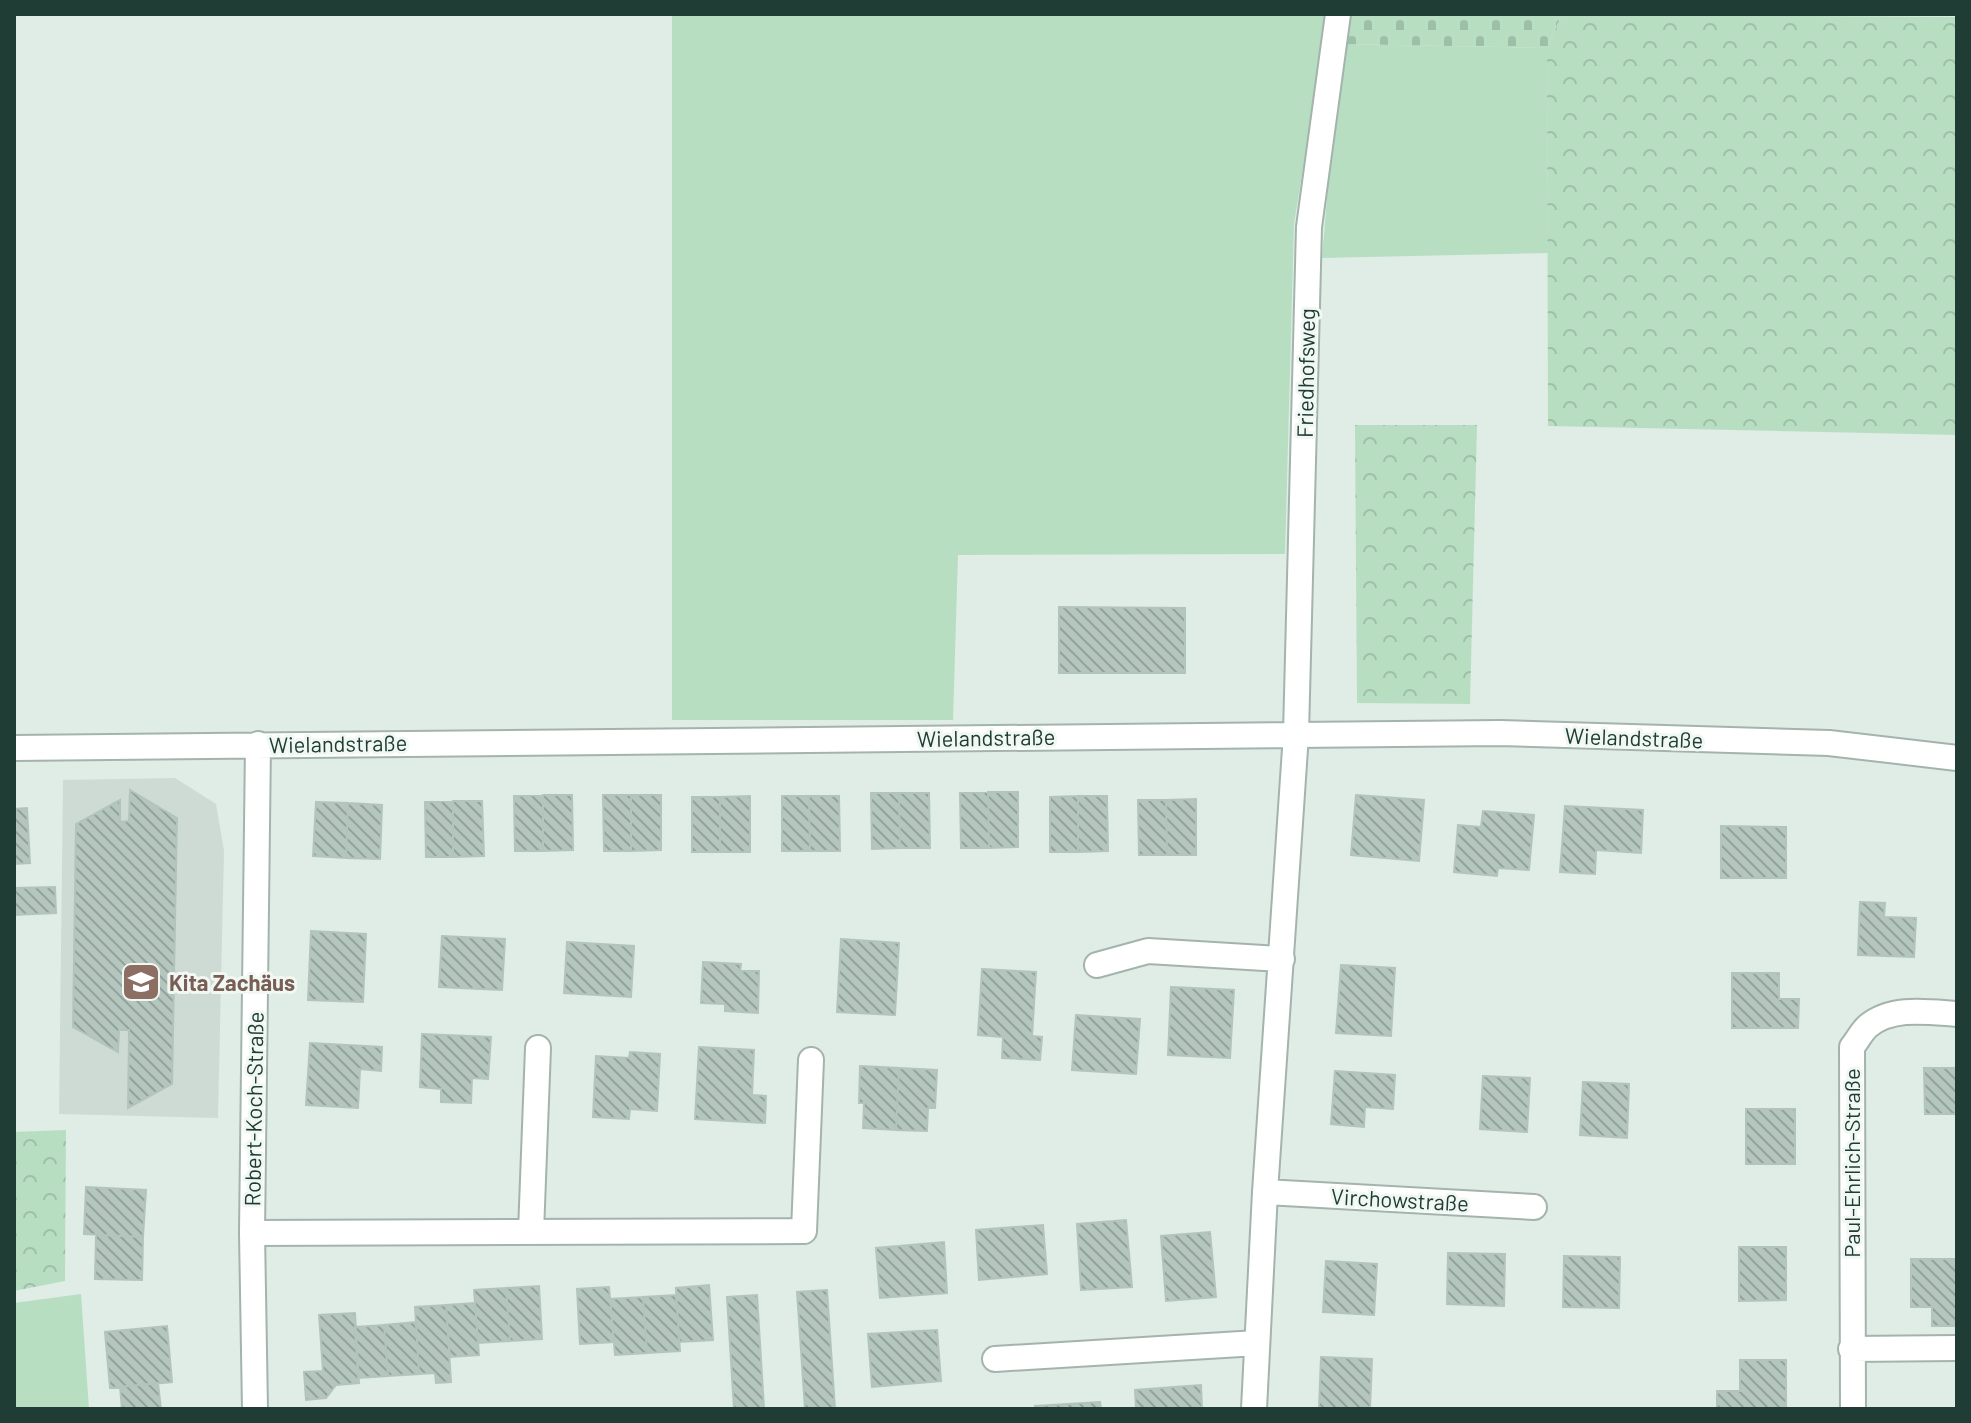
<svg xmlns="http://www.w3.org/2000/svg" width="1971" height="1423" font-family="Barlow,sans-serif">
<defs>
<pattern id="forest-crowns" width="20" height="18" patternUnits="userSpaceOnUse" patternTransform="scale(2)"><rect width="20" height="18" fill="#b8dec2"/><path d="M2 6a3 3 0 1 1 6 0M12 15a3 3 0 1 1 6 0" fill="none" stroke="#9ebfa7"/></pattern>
<pattern id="cemetery-stones" width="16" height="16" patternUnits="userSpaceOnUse" patternTransform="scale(2)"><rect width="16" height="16" fill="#b8dec2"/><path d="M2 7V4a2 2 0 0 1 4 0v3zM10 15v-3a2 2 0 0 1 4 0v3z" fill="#9ebfa7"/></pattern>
<pattern id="building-back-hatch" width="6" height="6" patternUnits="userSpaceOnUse" patternTransform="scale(2)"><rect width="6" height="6" fill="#b5c6bf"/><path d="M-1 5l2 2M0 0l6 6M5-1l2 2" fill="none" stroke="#93a29c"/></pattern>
</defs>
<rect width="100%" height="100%" fill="#e0ece6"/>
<path fill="#cedbd5" d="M175,778L216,804L224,851L218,1118L59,1114L63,780Z"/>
<path fill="#b8dec2" d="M672,14H1328L1294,224L1285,554L958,555L953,720H672Z
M1340,44L1547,48L1548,253L1322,258Z
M81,1294L89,1409H14V1303Z"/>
<path fill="url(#forest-crowns)" d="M1562,14L1957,17V435L1548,426L1547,48Z
M1355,425H1477L1470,704L1357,703Z
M66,1130L65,1281L14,1291V1132Z"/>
<path fill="url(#cemetery-stones)" d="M1344,14H1562L1547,48L1340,44Z"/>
<path fill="url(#building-back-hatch)" stroke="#b2c5bd" stroke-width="2" d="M1059,607L1185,608V673H1059Z
M130,790L177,818L172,1084L128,1108L129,1030H119L118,1052L73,1027L76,824L120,800V822L129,821Z
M988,792L989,848H961L960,793Z
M988,792H1018V847L989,848Z
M871,793H899L900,848L872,849Z
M899,793H929L930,848H900Z
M543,795V851H515L514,796Z
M543,795H572L573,850L543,851Z
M603,795H631V851H604Z
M631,795H661V850L631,851Z
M1356,795L1424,800L1419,861L1351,855Z
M750,796V852H720V797Z
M782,796H809L810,851H782Z
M809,796H839L840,851H810Z
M1078,796V852H1050V797Z
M1078,796H1107L1108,851L1078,852Z
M692,797H720V852H692Z
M1196,799V855H1167L1166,800Z
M1138,800H1166L1167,855H1139Z
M453,801V857H426L425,802Z
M453,801H482L484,856L453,857Z
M316,802L348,803L346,858L313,856Z
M348,803L382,805L380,859L346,858Z
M1565,806L1643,810L1641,853L1596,850L1595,874L1560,872Z
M27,808L30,863L14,864V809Z
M1483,811L1534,815L1529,870L1498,868L1497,876L1454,872L1458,825L1481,827Z
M1721,826L1786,827V878H1721Z
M55,887L56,913L14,915V888Z
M1860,902L1885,903L1884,917L1916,918L1914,957L1858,955Z
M311,931L366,934L363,1002L308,1000Z
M442,936L505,939L502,990L439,987Z
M841,939L899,943L895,1015L837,1012Z
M567,942L634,946L631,997L564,993Z
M703,962L741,964L740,971H759L758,1013L725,1011V1004L701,1003Z
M1341,965L1395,968L1391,1036L1336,1033Z
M982,969L1036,972L1032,1036L1042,1037L1040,1060L1002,1058L1003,1037L978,1035Z
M1732,973H1779V999H1799L1798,1028H1732Z
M1171,987L1234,990L1230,1058L1168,1055Z
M1076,1015L1140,1019L1136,1074L1072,1070Z
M422,1034L491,1037L488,1079L472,1078L471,1103L441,1102V1089L420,1087Z
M310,1043L382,1047L381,1071L360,1069L358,1108L306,1105Z
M699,1047L754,1050L752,1095L766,1096L765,1123L695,1119Z
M630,1052L660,1054L657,1111L630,1109L629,1119L593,1117L596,1056L629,1058Z
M860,1066L899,1068L896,1130L863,1128L864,1103H859Z
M899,1068L937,1070L935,1108H928L927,1131L896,1130Z
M1924,1068H1957V1114H1925Z
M1335,1071L1395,1075L1393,1109L1365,1107L1364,1127L1331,1124Z
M1483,1076L1530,1078L1527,1132L1480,1129Z
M1583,1082L1629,1084L1627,1138L1580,1135Z
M1746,1109H1795V1164H1746Z
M86,1187L146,1190L143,1237L84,1234Z
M1126,1220L1132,1287L1081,1290L1077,1224Z
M1043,1225L1047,1274L979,1280L976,1230Z
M1210,1232L1216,1297L1166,1301L1161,1236Z
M96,1235L143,1237L142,1280L95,1279Z
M944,1242L947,1293L880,1298L876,1248Z
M1739,1247H1786V1300L1739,1301Z
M1448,1253L1505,1254L1504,1306L1447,1304Z
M1564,1256L1620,1257L1619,1308L1563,1307Z
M1911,1259H1957V1326H1932V1307H1911Z
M1326,1261L1377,1264L1374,1315L1323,1312Z
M709,1285L713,1340L679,1342L676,1288Z
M539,1286L542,1339L510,1341L506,1288Z
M609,1287L614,1342L580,1344L577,1289Z
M506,1288L510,1341L478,1343L474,1290Z
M827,1290L835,1409H805L797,1292Z
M676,1295L680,1351L647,1353L643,1297Z
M757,1295L764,1409H734L727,1297Z
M643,1297L647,1353L615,1355L610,1299Z
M475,1303L479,1355L450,1357L446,1305Z
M446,1305L451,1382L436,1383L435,1373L419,1374L415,1307Z
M355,1313L359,1383L336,1385L326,1398L306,1400L304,1372L323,1371L319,1315Z
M416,1322L419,1374L388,1376L384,1325Z
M384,1325L388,1376L358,1378L355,1327Z
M167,1326L172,1382L110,1388L105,1332Z
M937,1330L941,1381L872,1387L868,1334Z
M1321,1357L1372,1359L1370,1409L1319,1408Z
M1740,1360H1786V1409H1717V1391H1740Z
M158,1383L161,1409H122L120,1387Z
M1201,1385L1202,1409H1136L1135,1390Z
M1100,1402L1101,1409H1035V1406Z"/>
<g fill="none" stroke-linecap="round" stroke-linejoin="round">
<g stroke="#a3b4ad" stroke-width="28">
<path id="minor" d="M14,748L1500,733L1829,743L1957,758
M1097,965L1148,951L1282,959
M1265,1192L1534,1207
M531,1232L538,1048
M252,1233L804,1231L811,1060
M1851,1349L1957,1348
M995,1359L1257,1343
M255,1409L252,1233L258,744
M1254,1409L1265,1192L1296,734L1309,227L1338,14
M1853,1409L1852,1047C1857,1041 1862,1031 1868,1026C1892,1006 1928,1012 1957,1014"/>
</g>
<use href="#minor" stroke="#fff" stroke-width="24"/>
</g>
<defs>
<g id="school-square" transform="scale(2)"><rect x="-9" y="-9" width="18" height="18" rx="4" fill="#8d6e63" stroke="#f1f8f4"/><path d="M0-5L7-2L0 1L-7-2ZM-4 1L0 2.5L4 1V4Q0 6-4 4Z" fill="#fff"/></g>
</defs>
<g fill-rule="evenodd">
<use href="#school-square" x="141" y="982"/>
</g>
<g text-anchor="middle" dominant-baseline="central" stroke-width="6" stroke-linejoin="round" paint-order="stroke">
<g font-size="22" fill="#203d35" stroke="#f1f8f4">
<text transform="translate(1305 373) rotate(-89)">Friedhofsweg</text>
<text transform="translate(986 737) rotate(-1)">Wielandstraße</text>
<text transform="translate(1634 737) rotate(2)">Wielandstraße</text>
<text transform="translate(338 743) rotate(-1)">Wielandstraße</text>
<text transform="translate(253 1109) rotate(-89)">Robert-Koch-Straße</text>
<text transform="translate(1851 1163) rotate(-90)">Paul-Ehrlich-Straße</text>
<text transform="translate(1400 1199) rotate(3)">Virchowstraße</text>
</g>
<g font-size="22" font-weight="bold" fill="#785e54" stroke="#f1f8f4" text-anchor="start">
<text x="169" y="982">Kita Zachäus</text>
</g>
</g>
<rect width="1971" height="1423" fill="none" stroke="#203d35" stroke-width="32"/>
</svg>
